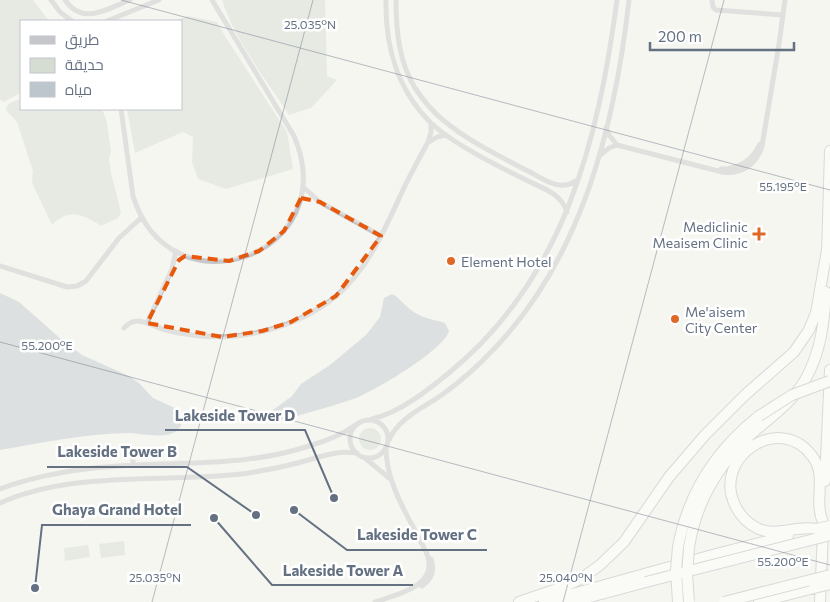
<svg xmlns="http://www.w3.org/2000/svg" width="830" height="602" font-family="Commissioner,Cairo,sans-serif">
<rect width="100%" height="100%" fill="#f5f5f1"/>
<path fill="#d5dcd2" d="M0,0H33L49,21H21V93L3,102L0,99Z
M222,0H325L327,76L337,80L311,108L289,115C267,81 234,39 222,0Z
M188,16L217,22L225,36L287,132L293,169L226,189L198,179L192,162L193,137L183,132L135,153L127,109H181V21H174Z
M21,99V109H102L107,122L111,151L109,160L111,173L121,212L118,218L101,226C84,214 68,208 52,225L32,183L33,171L17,122L6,110C7,102 15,101 21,99Z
M359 439a11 11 0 1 1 22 0a11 11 0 1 1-22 0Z
M124,541L125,555L101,558L99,544Z
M88,545L90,557L65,561L64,548Z"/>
<path fill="#bec6cd" d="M0,293L19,302L62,340L82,355L129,376L139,383L153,398L177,409C183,416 184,427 175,432C164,439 139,433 126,433C84,434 41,443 0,450Z
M392,294C399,297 404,305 411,310C421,318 432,319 445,323L449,331C444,350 376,390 356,398C339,404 321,409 304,414C295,416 282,421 274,416L273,410L292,396L301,384L330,365L366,335L380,317L384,298Z"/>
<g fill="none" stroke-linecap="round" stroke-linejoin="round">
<g stroke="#b5b7bb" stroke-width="12">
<path id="highway" d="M827,255L830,151
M825,481L830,370
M816,529C796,525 778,537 759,529C748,524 740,516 735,505C712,457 780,412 812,456C828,476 813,501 823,522
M678,547C688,493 716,450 759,416
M689,548C695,505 717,466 749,436C769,418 791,404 805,380C821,352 824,323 826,292
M519,602L566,586L582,578L600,565L624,542L669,477L705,435L745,395L794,352L809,330L816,313L827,250
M544,602L716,554L788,536
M571,602L646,582
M759,602L814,588
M820,602L823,531"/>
</g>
<path stroke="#c5c7cb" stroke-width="5" d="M51,0L60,12L72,21
M65,0C83,26 107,9 130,0
M386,0C385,45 397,90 431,123C453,144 498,166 526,180C542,188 561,193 567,212
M396,0C396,31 399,62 415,88C423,100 432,111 443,120C468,141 499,156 528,171C538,176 549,184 559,185C566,186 572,184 577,180
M712,0L713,7L716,10L783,15
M107,21L159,0
M121,109L133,196C170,316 345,256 294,136L212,0
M606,128L609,135L617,145
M429,142L437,137L446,135
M599,156L609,148L617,145L722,172C741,175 757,164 762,146L779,44L785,0
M721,169C739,169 752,161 760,144
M303,187L320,202L381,236
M0,266L67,287L77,286L86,281L119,238L141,218
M147,323L172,269L176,251
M124,328C128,324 132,321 137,321C145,321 154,326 162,329C172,332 182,334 192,335C241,342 296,328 335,297C367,271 385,229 402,192C410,175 419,159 428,142L431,132V123
M372,419C401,412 428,390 450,372C565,277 598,141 617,0
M350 439a19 19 0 1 1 38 0a19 19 0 1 1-38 0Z
M389,440C399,417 424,408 443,394C461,381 477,367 492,351C582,259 615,125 629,0
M133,457V465
M365,458L389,478
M0,489C42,473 90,467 135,465C195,462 251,465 309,446C326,441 340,436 354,426
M0,503C77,469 168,484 249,473C266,470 284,467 301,462C320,457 337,450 357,453
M422,586C432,579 435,570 431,559
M375,602C399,594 441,585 426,552C410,519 386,485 386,448"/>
<use href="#highway" stroke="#fff" stroke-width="10"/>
<g stroke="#b5b7bb" stroke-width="12" stroke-linecap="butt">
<path id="highway-bridge" d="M759,416L792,395L830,381
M816,529L830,526
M689,548L687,575L689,602
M646,582L830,535
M814,588L830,584
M678,602L676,570L678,547
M724,602L830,575"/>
</g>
<use href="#highway-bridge" stroke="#fff" stroke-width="10"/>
</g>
<path d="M0 0H830V602H0ZM301,198L320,202L381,236L336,296L291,322L262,331L222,337L147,323L179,260L185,256L229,261L259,251L284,231Z" fill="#f5f5f1" fill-opacity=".55" fill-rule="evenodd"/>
<path fill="none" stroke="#e8590c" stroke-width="4" stroke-dasharray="10 6" stroke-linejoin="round" d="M301,198L320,202L381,236L336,296L291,322L262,331L222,337L147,323L179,260L185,256L229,261L259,251L284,231Z"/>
<path fill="none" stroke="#647182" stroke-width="1" stroke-opacity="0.45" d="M121,0L830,190M0,342L830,565M152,602L313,0M563,602L724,0"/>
<g fill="#df6827" stroke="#fff" stroke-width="2">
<path d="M756.5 226.5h5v5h5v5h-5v5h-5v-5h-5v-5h5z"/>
<circle cx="451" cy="261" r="5"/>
<circle cx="675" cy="319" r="5"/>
</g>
<g text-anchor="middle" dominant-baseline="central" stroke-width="5" stroke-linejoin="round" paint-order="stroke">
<g font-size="14" fill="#647182" stroke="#fff" text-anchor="start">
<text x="748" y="226" text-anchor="end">Mediclinic<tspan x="748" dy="16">Meaisem Clinic</tspan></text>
<text x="461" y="261">Element Hotel</text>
<text x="685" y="311">Me'aisem<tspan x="685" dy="16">City Center</tspan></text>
</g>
</g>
<g font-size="12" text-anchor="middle" fill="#647182" stroke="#fff" stroke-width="5" stroke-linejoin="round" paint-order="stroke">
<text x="310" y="29">25.035°N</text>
<text x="783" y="191">55.195°E</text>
<text x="47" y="350">55.200°E</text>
<text x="783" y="566">55.200°E</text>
<text x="155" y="582">25.035°N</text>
<text x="566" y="582">25.040°N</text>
</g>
<path fill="none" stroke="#647182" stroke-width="2" d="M334 498L305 430H165M256 515L187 467H47M35 588L42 525H191M294 510L347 550H487M214 518L272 585H413"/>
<g fill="#647182" stroke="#fff" stroke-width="2">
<circle cx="334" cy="498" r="5"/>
<circle cx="256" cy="515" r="5"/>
<circle cx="35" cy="588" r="5"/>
<circle cx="294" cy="510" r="5"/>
<circle cx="214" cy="518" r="5"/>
</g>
<g font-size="15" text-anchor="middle" font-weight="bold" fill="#647182" stroke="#fff" stroke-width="5" stroke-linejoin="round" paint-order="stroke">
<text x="235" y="421">Lakeside Tower D</text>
<text x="117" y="457">Lakeside Tower B</text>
<text x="117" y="515">Ghaya Grand Hotel</text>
<text x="417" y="540">Lakeside Tower C</text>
<text x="343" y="576">Lakeside Tower A</text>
</g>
<rect x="20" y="20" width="162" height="90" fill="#ffffff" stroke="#c1c6cd"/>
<rect x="30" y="36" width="25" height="8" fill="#c5c7cb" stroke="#c1c6cd"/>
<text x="65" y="45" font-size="15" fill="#647182">طريق</text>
<rect x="30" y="58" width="25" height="15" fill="#d5dcd2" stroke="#c1c6cd"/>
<text x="65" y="70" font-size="15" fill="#647182">حديقة</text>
<rect x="30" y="82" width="25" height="15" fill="#bec6cd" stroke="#c1c6cd"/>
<text x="65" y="95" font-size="15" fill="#647182">مياه</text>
<path d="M650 42v8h144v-8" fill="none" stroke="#647182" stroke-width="2.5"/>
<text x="658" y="42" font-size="15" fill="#647182" stroke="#ffffff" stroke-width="4" paint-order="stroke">200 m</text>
</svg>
